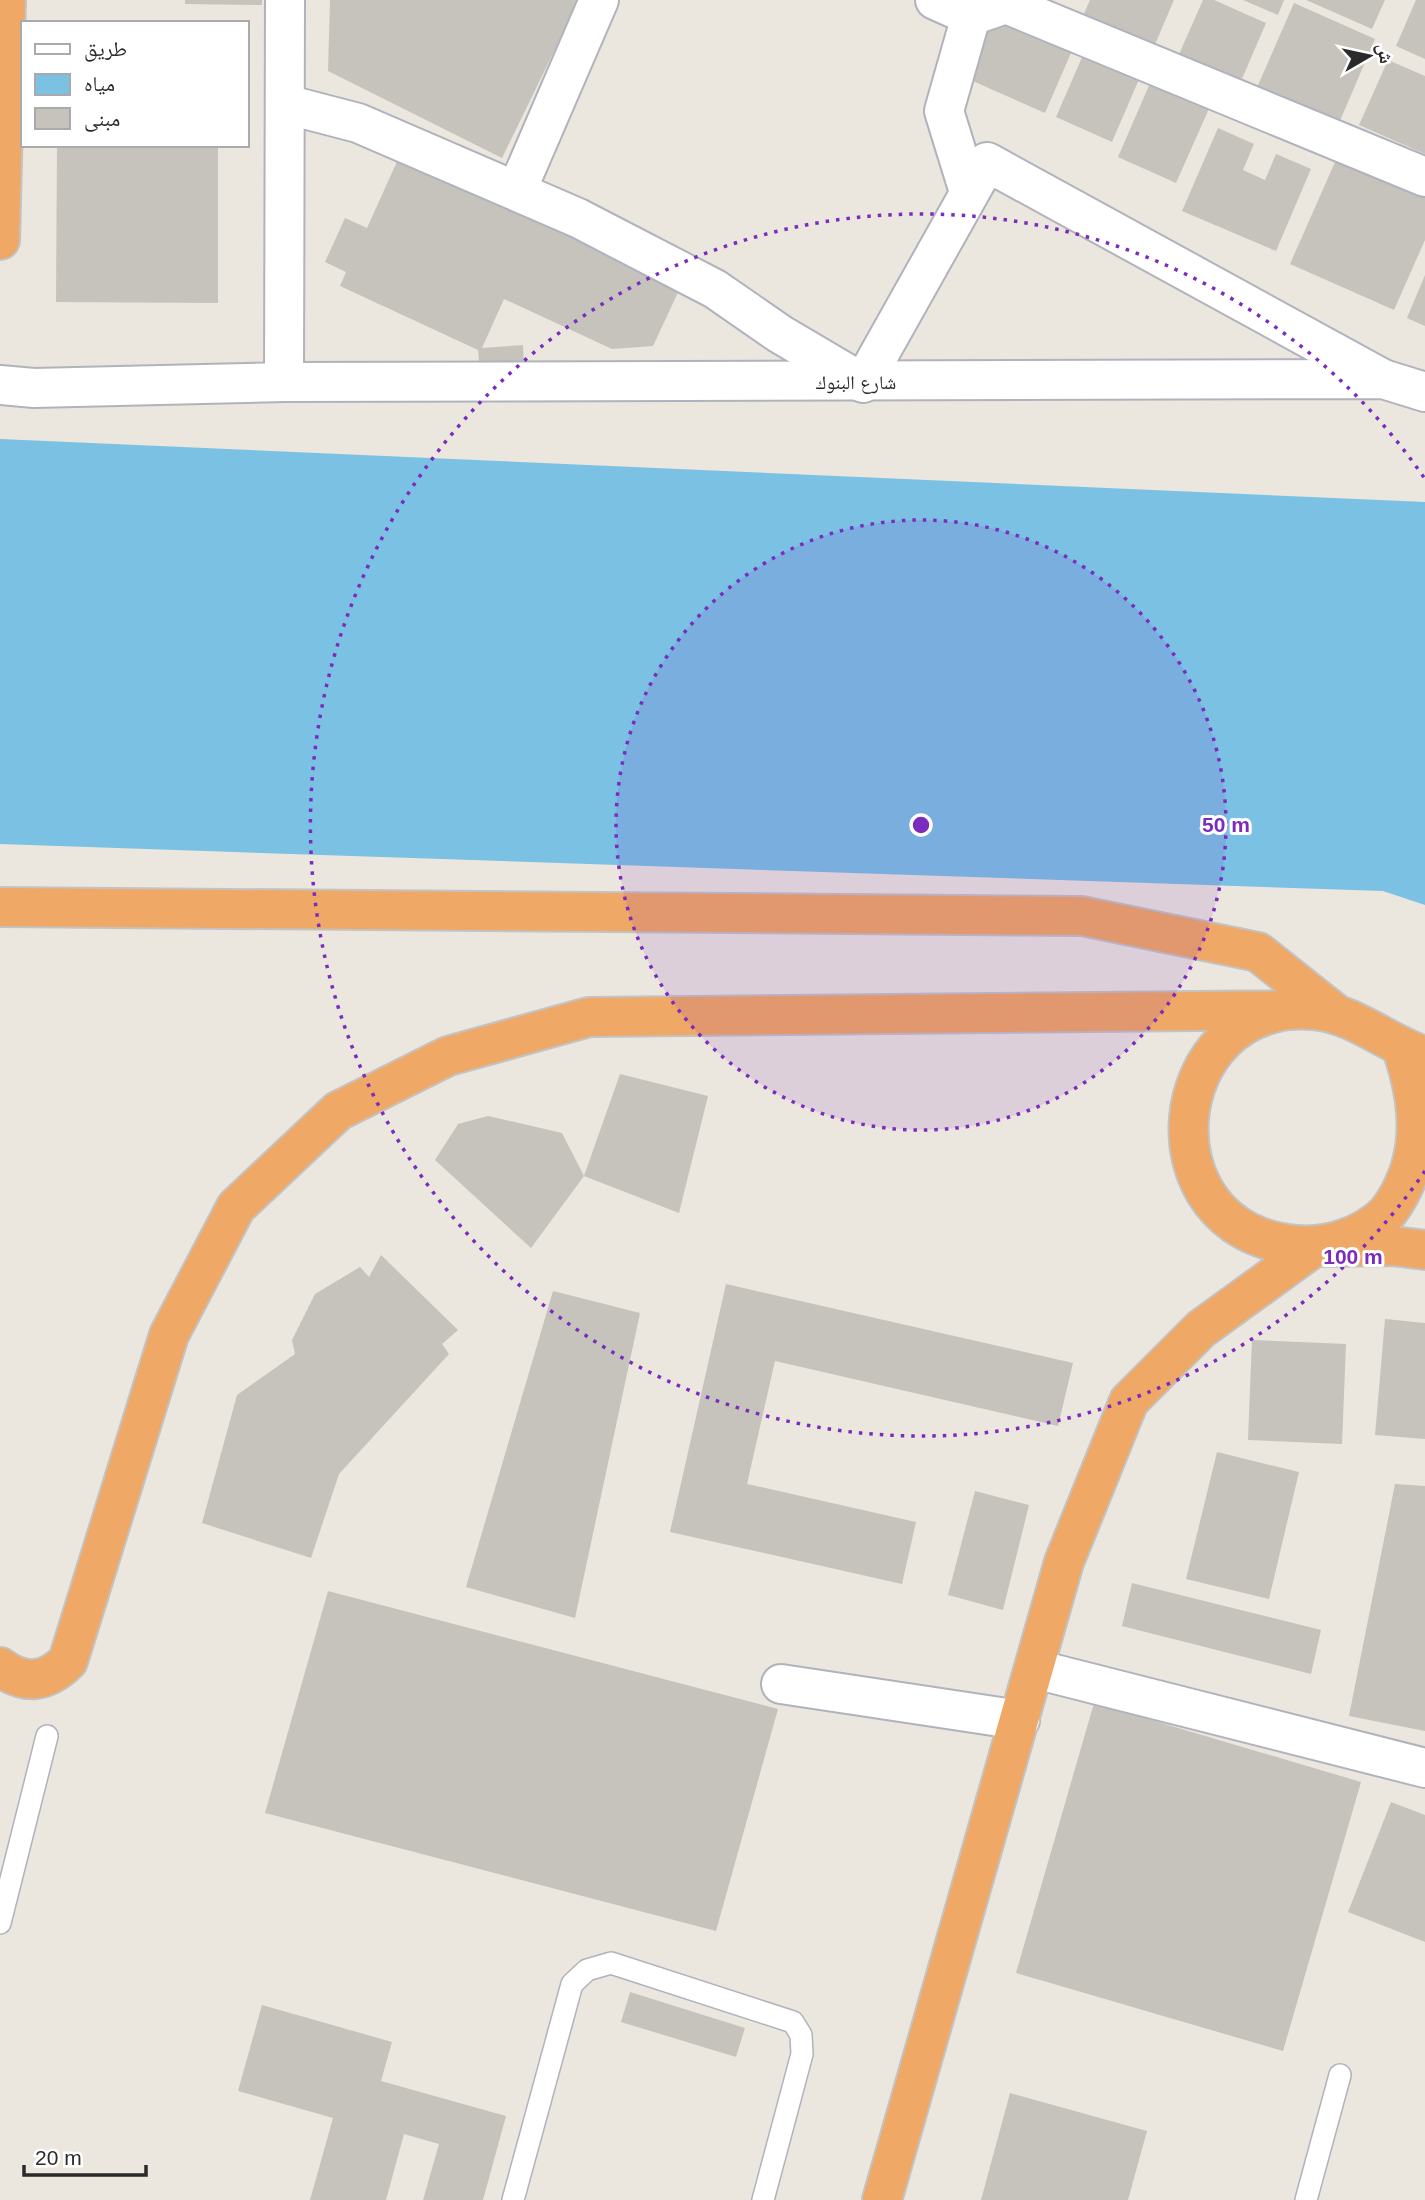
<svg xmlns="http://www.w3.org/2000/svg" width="1425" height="2200" font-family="Helvetica,'Noto Naskh Arabic',sans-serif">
<rect width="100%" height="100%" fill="#ebe6de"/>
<path fill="#7ac1e3" d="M0,439L1425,502V905L1383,891L0,844Z"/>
<path fill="#c6c3bd" d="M185,0H262V5L185,4Z
M330,0H579L502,158L328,71Z
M978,0L1077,39L1045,113L948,70Z
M1090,0H1174L1153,49L1082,18Z
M1203,0H1214L1266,23L1238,88L1176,61Z
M1243,0H1284L1278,15Z
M1306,0H1385L1372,29Z
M1416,0H1425V59L1396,46Z
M1294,3L1375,39L1330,144L1248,108Z
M1093,32L1149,56L1112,142L1056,117Z
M1388,60L1425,76V154L1359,125Z
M1157,67L1216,93L1176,183L1118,157Z
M1218,128L1254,144L1243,170L1265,180L1276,154L1311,169L1276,251L1182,211Z
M57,145H218V303L56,302Z
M1339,153L1425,191V240L1394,310L1290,264Z
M400,155L681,286L653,346L612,349L504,299L482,348L523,345L524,369L480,371L478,350L340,286L346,272L325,262L345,218L367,228Z
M1425,275V326L1407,318Z
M620,1074L708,1096L679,1213L584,1176L531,1248L435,1160L458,1124L488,1116L562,1133L584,1176Z
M381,1255L458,1330L442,1344L449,1354L339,1474L311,1558L202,1523L237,1395L295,1354L292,1340L315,1294L360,1267L369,1277Z
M726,1284L1073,1363L1058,1426L775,1361L747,1484L916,1522L902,1584L670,1532Z
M553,1291L640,1313L575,1618L466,1587Z
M1385,1319L1425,1323V1439L1375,1435Z
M1252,1340L1346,1344L1342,1444L1248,1440Z
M1217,1452L1299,1472L1269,1599L1186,1579Z
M1395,1484L1425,1486V1731L1349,1716Z
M975,1491L1029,1505L1003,1610L948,1595Z
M1132,1583L1321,1630L1311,1674L1122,1626Z
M328,1591L778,1709L716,1931L265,1813Z
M1094,1703L1361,1782L1283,2051L1016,1973Z
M1391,1802L1425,1815V1942L1348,1912Z
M630,1992L745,2028L736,2057L621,2022Z
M262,2005L392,2042L381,2081L506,2116L483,2200H423L439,2144L404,2134L386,2200H310L333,2118L238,2091Z
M1010,2093L1147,2131L1128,2200H981Z"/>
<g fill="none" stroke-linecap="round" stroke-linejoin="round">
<g stroke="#b1b3bc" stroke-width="24">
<path id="lane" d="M0,1923L47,1736
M513,2200L572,1984L587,1970L611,1963L793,2022L801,2035L802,2054L763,2200
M1306,2200L1340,2075"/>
</g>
<g stroke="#b1b3bc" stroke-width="42">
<path id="street" d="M935,0L971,16L944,111L969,192
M971,16L1006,4L1425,177
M285,104L358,123L578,218L715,289L780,334L863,383L987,162L1383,379
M517,190L599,0
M1035,1669L1425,1768
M781,1684L1020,1720"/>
</g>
<g stroke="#b1b3bc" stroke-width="42">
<path id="secondary" d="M284,382L285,0
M0,385L34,388L284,382L1383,379L1425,392"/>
</g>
<g stroke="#c3c3c3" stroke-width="42">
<path id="highway" d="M0,240L6,0
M0,907L1082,916L1258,952L1336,1014
M1402,1049C1422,1107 1425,1162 1388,1212C1365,1236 1328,1248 1296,1245C1139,1231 1162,999 1313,1010C1354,1013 1387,1044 1425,1056
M0,1667C25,1685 46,1683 68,1661L169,1335L236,1207L338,1111L448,1056L589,1017L1292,1010
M882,2200L1064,1562L1129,1401L1201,1329L1314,1247L1393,1246L1425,1250"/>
</g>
<use href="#lane" stroke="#fff" stroke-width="21"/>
<use href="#street" stroke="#fff" stroke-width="38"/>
<use href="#secondary" stroke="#fff" stroke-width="38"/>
<use href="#highway" stroke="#efa865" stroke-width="38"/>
</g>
<circle cx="921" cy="825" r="305" fill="#7b2cbf" fill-opacity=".12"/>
<g fill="none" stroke="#7b2cbf" stroke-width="3.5" stroke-dasharray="3.5 7">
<circle cx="921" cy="825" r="305"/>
<path d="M1425 1171A611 611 0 1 1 1425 479"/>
</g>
<g text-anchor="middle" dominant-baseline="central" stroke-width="6" stroke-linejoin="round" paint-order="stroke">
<g font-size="19" fill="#2a2a2a" stroke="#fff">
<text x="856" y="382">شارع البنوك</text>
</g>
</g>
<circle cx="921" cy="825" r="10" fill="#7b2cbf" stroke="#fff" stroke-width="3.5"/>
<g font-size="21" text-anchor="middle" font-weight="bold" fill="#7b2cbf" stroke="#fff" stroke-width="6" stroke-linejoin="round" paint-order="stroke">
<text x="1226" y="832">50 m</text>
<text x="1353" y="1264">100 m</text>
</g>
<rect x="21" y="21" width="228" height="126" fill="#ffffff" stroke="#aaaaaa" stroke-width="2"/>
<rect x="35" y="44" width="35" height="10" fill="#ffffff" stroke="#aaaaaa" stroke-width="2"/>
<text x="84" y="56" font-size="21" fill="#2a2a2a">طريق</text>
<rect x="35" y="74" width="35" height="21" fill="#7ac1e3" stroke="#aaaaaa" stroke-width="2"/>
<text x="84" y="91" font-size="21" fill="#2a2a2a">مياه</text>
<rect x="35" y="108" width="35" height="21" fill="#c6c3bd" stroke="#aaaaaa" stroke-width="2"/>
<text x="84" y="126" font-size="21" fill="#2a2a2a">مبنى</text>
<g transform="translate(1369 56) rotate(81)" stroke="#ffffff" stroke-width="5" paint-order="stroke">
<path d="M0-5L12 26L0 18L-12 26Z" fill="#2a2a2a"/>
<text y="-10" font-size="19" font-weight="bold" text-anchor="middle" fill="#2a2a2a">ش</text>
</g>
<path d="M24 2165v10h122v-10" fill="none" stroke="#2a2a2a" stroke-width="3.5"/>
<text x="35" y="2165" font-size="21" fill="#2a2a2a" stroke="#ffffff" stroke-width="5" paint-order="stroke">20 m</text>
</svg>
